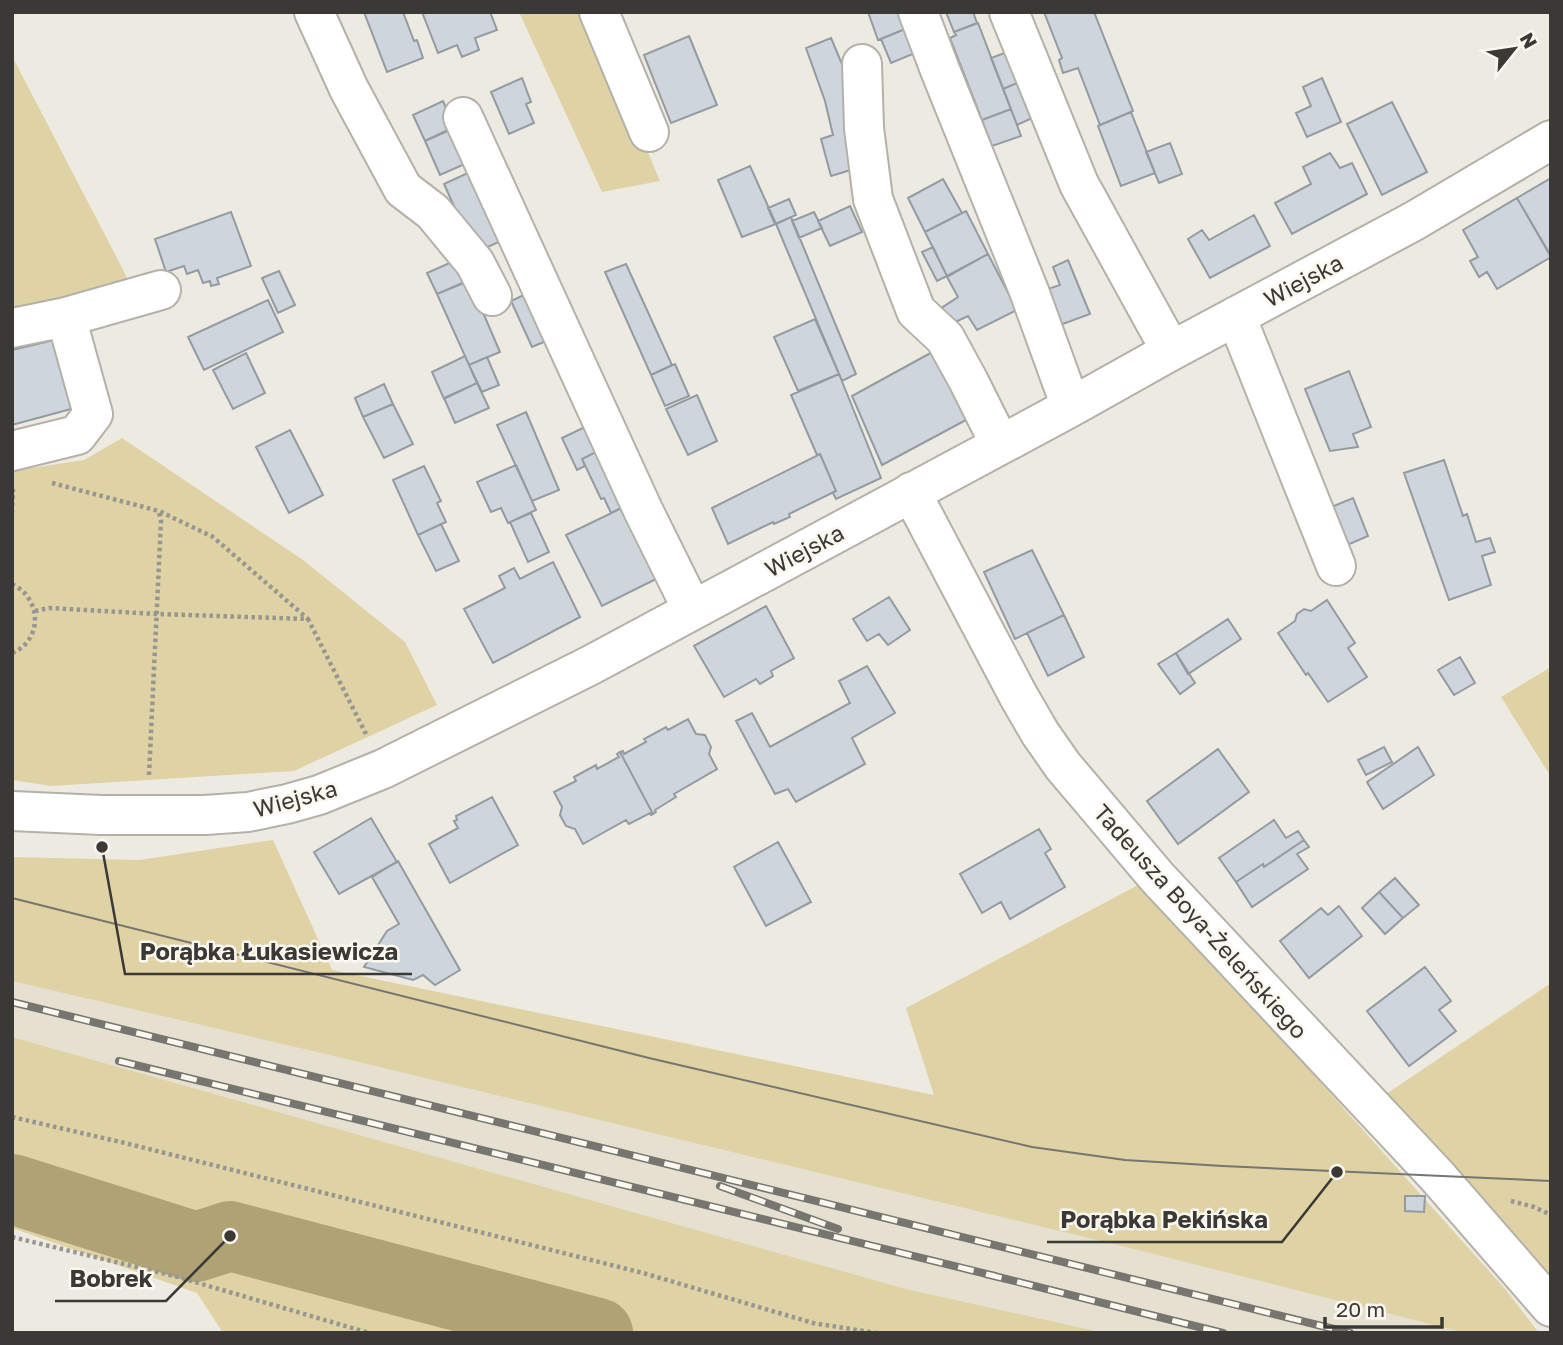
<svg xmlns="http://www.w3.org/2000/svg" width="1563" height="1345" font-family="'Golos Text',sans-serif">
<rect width="100%" height="100%" fill="#edebe1"/>
<path fill="#e5e0d0" d="M12,981L321,1053L1142,1251L1465,1333H1105L906,1289L12,1037Z"/>
<path fill="#dfd2a4" d="M519,12H588L660,181L602,192Z
M12,56L131,285L12,313Z
M122,438L303,560L405,642L437,705L294,771L51,786L12,780V471L84,460Z
M1551,667V777L1501,697Z
M273,840L332,970L934,1095L906,1008L1142,883L1506,1290L1539,1333H1465L1142,1251L321,1053L12,981V857L139,860Z
M1551,983V1276L1386,1094Z
M12,1037L906,1289L1105,1333H223L197,1293L12,1228Z"/>
<g fill="none" stroke-linecap="round" stroke-linejoin="round">
<path stroke="#afa275" stroke-width="70" d="M12,1189L196,1247L230,1236L598,1333"/>
</g>
<path fill="#ced5dc" stroke="#939ba1" stroke-width="2" d="M364,12H403L414,41L417,40L423,58L387,72Z
M422,12H490L497,30L475,38L479,50L462,57L457,45L438,53Z
M868,12H904L910,27L878,40Z
M946,12H973L977,23L954,32Z
M1044,12H1094L1133,111L1100,125L1078,68L1063,73L1059,60L1062,58Z
M978,23L1011,109L982,120L950,38L956,35L954,32Z
M910,27L920,51L891,63L881,39Z
M689,36L717,105L671,123L644,55Z
M831,38L853,90L864,166L831,176L821,139L833,135L825,101L806,48Z
M1010,51L1022,81L1003,89L991,58Z
M522,78L531,102L526,104L534,123L509,134L491,92Z
M1322,78L1341,122L1307,137L1296,113L1311,106L1303,87Z
M1022,81L1039,115L1017,125L1003,89Z
M443,101L454,127L425,141L413,115Z
M1392,102L1427,172L1382,195L1347,124Z
M1011,109L1021,136L992,146L982,120Z
M1131,112L1155,173L1121,186L1098,126Z
M452,129L467,163L440,175L425,141Z
M1170,143L1182,174L1159,183L1146,152Z
M1330,153L1340,168L1352,163L1367,194L1292,234L1275,203L1311,184L1303,167Z
M750,166L776,224L742,237L718,180Z
M474,170L505,239L475,253L444,184Z
M1551,178V256L1517,198Z
M943,179L962,213L925,232L908,198Z
M1517,198L1551,257L1497,289L1487,272L1479,277L1470,261L1478,257L1463,230Z
M789,199L796,215L775,224L768,208Z
M850,206L862,232L830,246L818,221Z
M966,211L988,254L947,276L925,232Z
M231,212L251,266L217,278L219,284L211,286L210,281L203,283L198,270L187,274L184,266L166,272L155,239Z
M814,212L822,228L799,238L792,221Z
M1254,215L1270,246L1210,278L1188,239L1202,230L1209,240Z
M791,217L856,374L842,381L776,224Z
M933,247L947,276L937,281L922,252Z
M988,254L1017,310L977,330L968,316L953,323L941,313L943,307L958,297L947,277Z
M1068,260L1090,314L1060,325L1045,290L1060,285L1053,267Z
M454,261L464,283L437,294L427,273Z
M626,264L672,365L651,375L605,272Z
M279,271L295,305L278,313L262,278Z
M469,280L500,352L469,365L437,294Z
M530,292L551,339L532,347L511,301Z
M268,300L283,332L204,370L188,337Z
M815,319L839,374L798,391L774,337Z
M54,340L71,409L12,425V350Z
M936,350L966,420L882,465L852,396Z
M246,353L265,393L233,409L213,370Z
M465,356L477,383L444,399L432,372Z
M487,357L499,385L482,392L469,365Z
M675,364L689,396L665,406L651,375Z
M1349,371L1371,427L1353,434L1358,447L1330,451L1305,389Z
M839,374L881,478L836,499L833,493L836,491L820,454L817,455L791,395Z
M477,383L489,408L455,423L444,398Z
M384,384L393,404L363,417L355,398Z
M697,395L717,441L688,455L666,409Z
M393,404L413,444L384,458L363,417Z
M526,412L559,490L532,501L497,425Z
M591,424L602,449L582,459L585,466L577,470L562,438Z
M290,430L323,495L289,513L256,447Z
M602,449L627,505L611,513L604,498L601,499L582,459Z
M820,454L836,491L789,514L790,517L774,524L773,522L728,544L712,508Z
M1444,460L1463,516L1467,514L1476,542L1490,538L1495,552L1482,556L1491,585L1449,600L1404,473Z
M516,465L536,510L508,523L501,508L491,512L477,482Z
M424,466L441,501L437,503L446,522L418,535L393,480Z
M1353,498L1368,536L1345,546L1329,508Z
M626,506L660,577L602,606L566,535Z
M531,513L549,552L528,562L510,522Z
M441,524L459,561L436,571L418,535Z
M1032,550L1064,615L1015,639L984,572Z
M553,562L580,617L493,663L464,609L505,588L499,576L514,568L520,579Z
M889,597L910,630L888,645L879,634L867,641L853,619Z
M1327,600L1355,643L1348,648L1367,677L1328,702L1308,673L1306,675L1278,633L1295,621L1297,614L1304,609L1311,611Z
M766,606L794,658L771,671L773,676L760,684L756,679L724,697L694,646Z
M1064,615L1084,657L1048,676L1027,633Z
M1228,619L1241,639L1188,674L1176,653Z
M1176,653L1195,683L1180,694L1158,664Z
M1460,657L1475,683L1454,695L1438,670Z
M867,666L895,713L852,738L865,764L796,802L788,789L775,794L736,721L752,713L770,747L850,703L839,681Z
M688,719L696,734L705,735L711,747L709,754L717,769L674,794L676,797L655,810L656,812L653,814L620,752L623,751L624,754L646,742L644,739L666,727L668,730Z
M1384,747L1392,762L1366,775L1358,760Z
M1418,747L1434,775L1383,809L1367,782Z
M1218,749L1249,792L1178,844L1147,801Z
M620,752L653,814L651,815L650,813L629,824L626,820L583,844L575,829L566,826L560,815L562,807L554,792L576,781L574,777L596,765L597,769L619,757L617,754Z
M492,797L518,845L450,883L429,844L458,828L454,821L457,820L456,816Z
M371,818L397,862L339,894L314,852Z
M1274,820L1286,838L1298,831L1304,840L1264,867L1263,864L1236,882L1219,858Z
M1039,829L1051,849L1045,853L1065,887L1010,919L1001,902L982,913L960,874Z
M1304,840L1309,847L1297,854L1308,869L1252,907L1236,882L1263,864L1264,867Z
M778,842L811,902L766,926L734,867Z
M398,861L460,970L435,985L423,975L413,980L364,967L387,931L399,924L372,877Z
M1395,878L1419,905L1403,918L1379,892Z
M1379,892L1403,918L1385,934L1362,908Z
M1339,906L1362,936L1309,978L1280,941L1321,908L1328,915Z
M1425,967L1451,1001L1439,1010L1456,1031L1409,1066L1367,1011Z
M1405,1196H1425L1424,1212L1405,1211Z"/>
<g fill="none" stroke-linecap="round" stroke-linejoin="round">
<g stroke="#b3b1a8" stroke-width="42">
<path id="minor" d="M314,12L349,89L403,189L433,212L475,263L492,296
M599,12L649,132
M918,12L940,70L1029,291L1071,407
M1009,12L1079,184L1171,351
M862,64L864,128L873,199L916,311L945,338L968,380L1000,444
M463,117L643,510L692,609
M1236,316L1336,566
M66,317L161,290
M12,328L66,317L93,414L77,435L12,451
M911,492L1018,695L1040,733L1063,766L1157,877L1437,1176L1551,1307
M12,811L101,815H205L248,812L287,804L319,795L383,769L591,665L1071,407L1171,351L1414,221L1551,140"/>
</g>
<path stroke="#989690" stroke-width="4.5" stroke-dasharray="3.5 3.5" stroke-linecap="butt" d="M52,483L159,511L213,537L308,619
M12,513L13,489
M12,584C17,587 23,590 26,595C42,614 36,644 12,653
M35,611L49,608L157,614L308,619L366,734
M149,775L161,521L159,512
M12,1117L125,1143L643,1273L813,1323L876,1333
M1511,1201L1534,1207L1551,1215
M12,1237L178,1277L369,1333"/>
<use href="#minor" stroke="#fff" stroke-width="38"/>
<path stroke="#767570" stroke-width="2" d="M12,898L649,1058L1032,1147L1125,1160L1223,1166L1551,1181"/>
<g stroke="#767570" stroke-width="8">
<path id="rail" d="M12,1002L1350,1333
M119,1061L995,1276
M720,1186L838,1229
M986,1274L1223,1333"/>
</g>
<use href="#rail" stroke="#faf8ef" stroke-width="5" stroke-dasharray="16" stroke-linecap="butt"/>
</g>
<g text-anchor="middle" dominant-baseline="central" stroke-width="5" stroke-linejoin="round" paint-order="stroke">
<g font-size="23" fill="#3a3936" stroke="#faf8ef">
<text transform="translate(1303 280) rotate(-28)">Wiejska</text>
<text transform="translate(804 550) rotate(-28)">Wiejska</text>
<text transform="translate(295 798) rotate(-15)">Wiejska</text>
<text transform="translate(1201 921) rotate(48)">Tadeusza Boya-Żeleńskiego</text>
</g>
</g>
<path fill="none" stroke="#3a3936" stroke-width="2.5" d="M102 847L125 974H412M1337 1172L1282 1242H1047M230 1236L166 1301H55"/>
<g fill="#3a3936" stroke="#faf8ef" stroke-width="2.5">
<circle cx="102" cy="847" r="7"/>
<circle cx="1337" cy="1172" r="7"/>
<circle cx="230" cy="1236" r="7"/>
</g>
<g font-size="24" text-anchor="middle" font-weight="bold" fill="#3a3936" stroke="#faf8ef" stroke-width="5" stroke-linejoin="round" paint-order="stroke">
<text x="269" y="960">Porąbka Łukasiewicza</text>
<text x="1164" y="1228">Porąbka Pekińska</text>
<text x="111" y="1287">Bobrek</text>
</g>
<rect width="1563" height="1345" fill="none" stroke="#3a3936" stroke-width="28"/>
<g transform="translate(1514 49) rotate(60)" stroke="#faf8ef" stroke-width="5" paint-order="stroke">
<path d="M0-5L12 26L0 18L-12 26Z" fill="#3a3936"/>
<text y="-10" font-size="19" font-weight="bold" text-anchor="middle" fill="#3a3936">N</text>
</g>
<path d="M1325 1317v10h117v-10" fill="none" stroke="#3a3936" stroke-width="3.5"/>
<text x="1336" y="1317" font-size="21" fill="#3a3936" stroke="#faf8ef" stroke-width="5" paint-order="stroke">20 m</text>
</svg>
